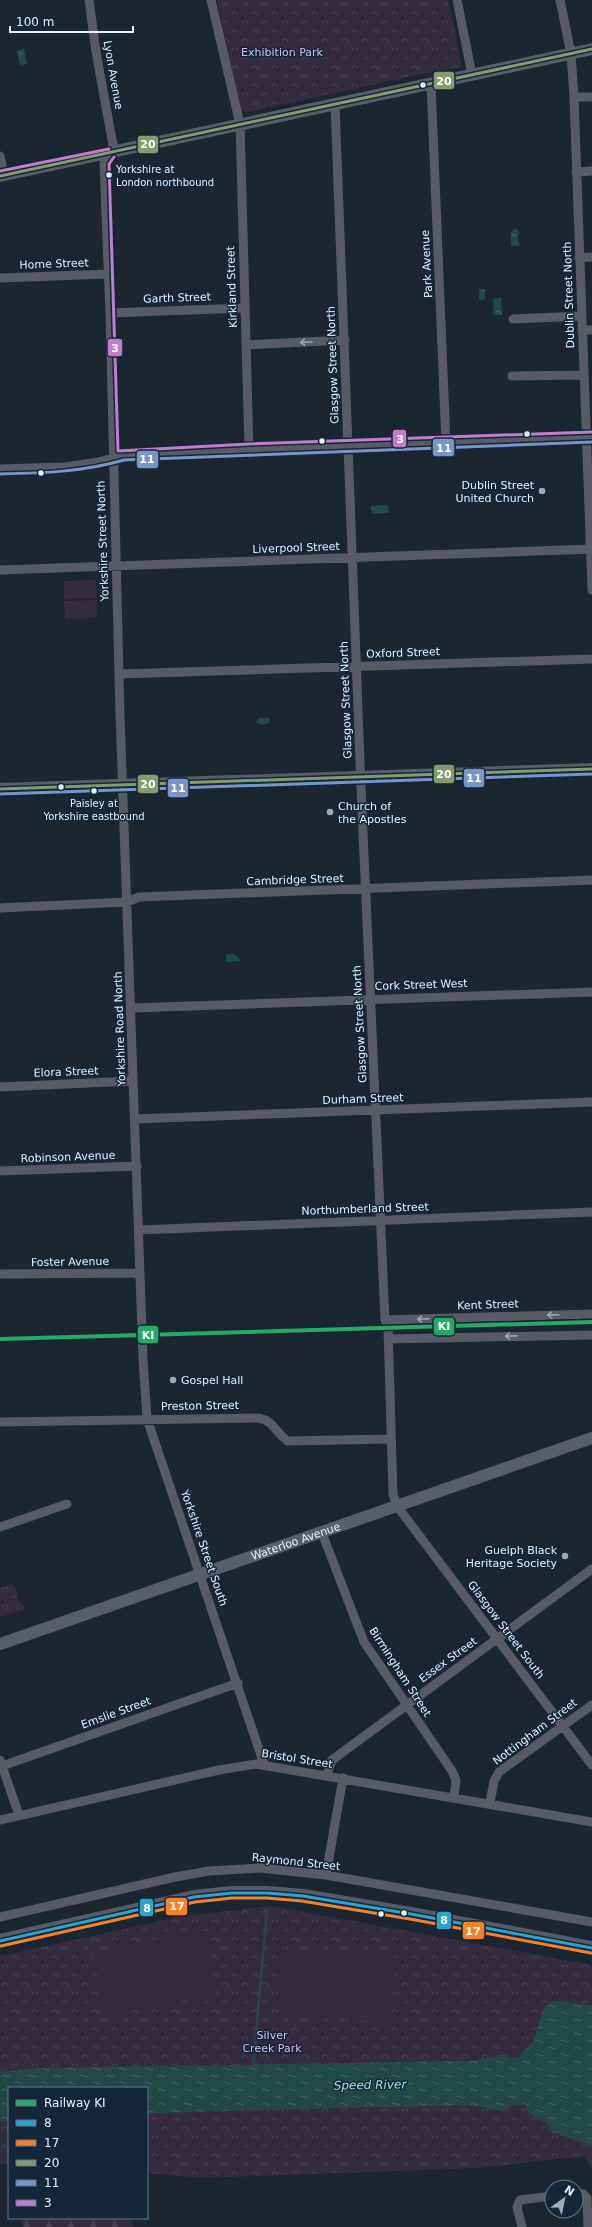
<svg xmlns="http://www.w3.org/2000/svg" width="592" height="2227" font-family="'DejaVu Sans',sans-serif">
<defs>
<pattern id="forest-firs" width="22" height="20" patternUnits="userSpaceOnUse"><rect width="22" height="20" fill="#342c3e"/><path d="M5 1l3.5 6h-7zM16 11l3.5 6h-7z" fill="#484151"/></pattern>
<pattern id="park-crowns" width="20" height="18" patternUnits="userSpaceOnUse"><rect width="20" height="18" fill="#342c3e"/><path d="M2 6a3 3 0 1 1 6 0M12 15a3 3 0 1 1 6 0" fill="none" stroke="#484151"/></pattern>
<pattern id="water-ripples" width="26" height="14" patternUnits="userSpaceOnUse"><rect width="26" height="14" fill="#234947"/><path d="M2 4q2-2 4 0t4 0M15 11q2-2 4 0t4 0" fill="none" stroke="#436462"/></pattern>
</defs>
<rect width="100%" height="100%" fill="#1b2631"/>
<path fill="url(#forest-firs)" d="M22,2218H131L133,2227H23Z"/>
<path fill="url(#park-crowns)" d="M217,0H449L462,67L422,74L249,112L240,109Z
M12,1584L17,1590V1598L25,1609L0,1617V1588Z
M271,1906L592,1965V2169L585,2156L479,2168L198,2178L147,2173V2088H9V2163L0,2164V1956L183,1916Z"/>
<path fill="#342c3e" d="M96,580L97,598L64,599V581Z
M97,600V618L65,619L64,601Z
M204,1931L216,1995L105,2015L93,1951Z
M282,1950L394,1957L391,2022L279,2015Z"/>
<path fill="url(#water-ripples)" d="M24,49L27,64L20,65L17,51Z
M515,228L520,233L518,235L519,246H511V233Z
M479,289H485V300H479Z
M501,298L502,315H494L493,299Z
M387,505L389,508L388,513L372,514L371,506Z
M259,718H267L270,720L269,723L261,725L256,722Z
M226,954H233L239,957L240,961L226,962Z
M552,2001L592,2005V2146L552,2132C548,2117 529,2120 525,2105L510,2106L504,2111L470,2105L147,2113V2088H9V2121H0V2072L39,2068L470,2061L502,2055L508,2058H518L534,2040L543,2009Z"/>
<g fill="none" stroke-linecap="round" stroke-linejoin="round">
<path stroke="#234947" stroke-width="2.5" d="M253,2066L267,1910"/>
<path stroke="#585b65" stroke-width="9" d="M89,0L96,52L113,145L104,163L110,313L120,715L143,1359L147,1419L264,1764
M211,0L240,124L249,449
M457,0L472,75
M560,0L571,54L574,97L592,590
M431,84L446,443
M574,97H592
M335,104L361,788L385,1320L388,1328L393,1494L397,1506L592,1765
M0,156L4,176
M576,172L592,171
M579,258L592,257
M0,278L108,274
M110,313L245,308
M513,319L581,316
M582,330H592
M246,345L345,340
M512,376L584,375
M0,469L64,467L99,462L123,455L249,449L592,437
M0,570L592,549
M119,674L592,659
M0,908L127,902L139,897L592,880
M132,1008L592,992
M0,1087L133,1081
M135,1119L592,1102
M0,1171L137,1166
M139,1230L592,1212
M0,1274L140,1273
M385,1320L592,1314
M388,1339L592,1335
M0,1422L259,1418C274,1421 276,1434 288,1441L390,1439
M0,1527L67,1504
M322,1533L364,1642L452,1771L456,1780L454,1797
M0,1760L19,1815
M2,1766L238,1683
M327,1775L332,1760L592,1569
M490,1803L494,1781L499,1772L592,1705
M0,1820L219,1770L256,1764L592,1822
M326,1875L343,1778
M0,1917L175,1877L209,1871L260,1868L326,1875L592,1922
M576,2193L583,2194L587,2198L588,2227
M522,2227L517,2207L520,2200L552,2196"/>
<g stroke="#585d69" stroke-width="12">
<path d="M0,176L592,49"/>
<path d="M0,789L592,769"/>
<path id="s1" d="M0,1644L592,1438"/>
</g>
<path stroke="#565c68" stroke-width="14" d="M0,1941L194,1897L232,1893H267L303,1896L411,1914L592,1948"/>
<g stroke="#132739" stroke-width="6">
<path id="bus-1" d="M0,1941L194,1897L232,1893H267L303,1896L411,1914L592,1948"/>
</g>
<g stroke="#132739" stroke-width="6">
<path id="bus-2" d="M1,1946L195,1902L232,1898H267L302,1901L410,1919L591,1953"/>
</g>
<g stroke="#132739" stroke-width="6">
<path id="bus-3" d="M0,176L592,49
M0,789L592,769"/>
</g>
<g stroke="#132739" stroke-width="6">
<path id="bus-4" d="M0,474C42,473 83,472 124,460L592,442
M0,794L592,774"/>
</g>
<g stroke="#132739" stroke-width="6">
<path id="bus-5" d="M114,157L109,164L118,451L249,444L592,432
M0,171L109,149"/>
</g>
<use href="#bus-1" stroke="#2da2cc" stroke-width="3"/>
<use href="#bus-2" stroke="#f78025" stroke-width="3"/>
<use href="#bus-3" stroke="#859b6e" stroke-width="3"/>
<use href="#bus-4" stroke="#7995c5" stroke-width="3"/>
<use href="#bus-5" stroke="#c27ccc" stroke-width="3"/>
<g stroke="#132739" stroke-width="7">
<path id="rail-1" d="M0,1339L592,1322"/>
</g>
<use href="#rail-1" stroke="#26aa64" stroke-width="4"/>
</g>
<defs><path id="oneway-shaft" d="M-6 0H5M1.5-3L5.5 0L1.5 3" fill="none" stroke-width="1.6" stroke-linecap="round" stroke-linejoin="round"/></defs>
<g stroke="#9ea6b1">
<use href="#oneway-shaft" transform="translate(306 342) rotate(177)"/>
<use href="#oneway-shaft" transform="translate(553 1315) rotate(178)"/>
<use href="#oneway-shaft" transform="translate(423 1319) rotate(178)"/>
<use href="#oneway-shaft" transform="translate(511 1336) rotate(179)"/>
</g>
<g fill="#e4f1fd" stroke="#132739" stroke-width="1.5">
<circle cx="423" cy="85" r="3.5"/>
<circle cx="109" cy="175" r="3.5"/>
<circle cx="527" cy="434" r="3.5"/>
<circle cx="322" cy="441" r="3.5"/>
<circle cx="41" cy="473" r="3.5"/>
<circle cx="61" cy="787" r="3.5"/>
<circle cx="94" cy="791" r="3.5"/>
<circle cx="404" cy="1913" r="3.5"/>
<circle cx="381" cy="1914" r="3.5"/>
</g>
<g fill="#9eaab6" stroke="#132739" stroke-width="1.5">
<circle cx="542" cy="491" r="4"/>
<circle cx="330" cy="812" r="4"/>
<circle cx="173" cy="1380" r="4"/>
<circle cx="565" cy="1556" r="4"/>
</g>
<g text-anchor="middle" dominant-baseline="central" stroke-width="3" stroke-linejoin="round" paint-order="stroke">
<g font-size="10" fill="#e4f1fd" stroke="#132739" text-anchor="start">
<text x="116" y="169">Yorkshire at<tspan x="116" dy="13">London northbound</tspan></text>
<text x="94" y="803" text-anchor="middle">Paisley at<tspan x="94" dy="13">Yorkshire eastbound</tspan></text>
</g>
<g font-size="11" fill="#d9bcf0" stroke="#132739">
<text x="282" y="52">Exhibition Park</text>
<text x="272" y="2035">Silver<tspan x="272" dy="13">Creek Park</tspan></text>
</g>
<g font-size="11" fill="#e4f1fd" stroke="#132739">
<text transform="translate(113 75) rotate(80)">Lyon Avenue</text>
<text transform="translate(54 264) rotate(-2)">Home Street</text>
<text transform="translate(427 264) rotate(-93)">Park Avenue</text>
<text transform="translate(232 287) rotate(-92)">Kirkland Street</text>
<text transform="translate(569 295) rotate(-92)">Dublin Street North</text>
<text transform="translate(177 298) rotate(-2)">Garth Street</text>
<text transform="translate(333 365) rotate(-92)">Glasgow Street North</text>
<text transform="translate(103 541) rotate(-92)">Yorkshire Street North</text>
<text transform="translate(296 548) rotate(-2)">Liverpool Street</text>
<text transform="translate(403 653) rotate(-2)">Oxford Street</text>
<text transform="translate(346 700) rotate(-92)">Glasgow Street North</text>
<text transform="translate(295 880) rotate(-2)">Cambridge Street</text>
<text transform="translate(421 985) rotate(-2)">Cork Street West</text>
<text transform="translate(360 1024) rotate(-93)">Glasgow Street North</text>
<text transform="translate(120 1029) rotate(-92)">Yorkshire Road North</text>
<text transform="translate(66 1072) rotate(-2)">Elora Street</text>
<text transform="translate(363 1099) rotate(-2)">Durham Street</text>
<text transform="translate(68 1157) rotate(-2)">Robinson Avenue</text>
<text transform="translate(365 1209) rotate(-2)">Northumberland Street</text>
<text transform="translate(70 1262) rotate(-1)">Foster Avenue</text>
<text transform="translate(488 1305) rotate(-2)">Kent Street</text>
<text transform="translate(200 1406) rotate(-1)">Preston Street</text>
<text stroke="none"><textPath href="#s1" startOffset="313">Waterloo Avenue</textPath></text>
<text transform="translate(204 1548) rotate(71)">Yorkshire Street South</text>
<text transform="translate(506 1630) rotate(53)">Glasgow Street South</text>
<text transform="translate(448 1660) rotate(-36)">Essex Street</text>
<text transform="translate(400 1672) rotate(57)">Birmingham Street</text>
<text transform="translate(116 1713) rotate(-20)">Emslie Street</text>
<text transform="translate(535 1732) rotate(-37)">Nottingham Street</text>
<text transform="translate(297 1759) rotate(9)">Bristol Street</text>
<text transform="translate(296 1862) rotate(6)">Raymond Street</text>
</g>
<g font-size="11" fill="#e4f1fd" stroke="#132739" text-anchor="end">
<text x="534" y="485">Dublin Street<tspan x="534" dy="13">United Church</tspan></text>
<text x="338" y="806" text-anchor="start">Church of<tspan x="338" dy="13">the Apostles</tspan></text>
<text x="181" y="1380" text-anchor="start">Gospel Hall</text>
<text x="557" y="1550">Guelph Black<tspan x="557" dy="13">Heritage Society</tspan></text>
</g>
<g font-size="12" font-style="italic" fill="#98e5dc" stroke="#132739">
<text transform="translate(370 2085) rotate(-1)">Speed River</text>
</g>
</g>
<g stroke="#132739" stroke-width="1.5">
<rect x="433" y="71" width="22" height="19" rx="4" fill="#859b6e"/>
<rect x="137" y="135" width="22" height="19" rx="4" fill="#859b6e"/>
<rect x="107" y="338" width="16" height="19" rx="4" fill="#c27ccc"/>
<rect x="392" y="429" width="15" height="19" rx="4" fill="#c27ccc"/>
<rect x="432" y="438" width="23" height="19" rx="4" fill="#7995c5"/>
<rect x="136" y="450" width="23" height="19" rx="4" fill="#7995c5"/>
<rect x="433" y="764" width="22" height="20" rx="4" fill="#859b6e"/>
<rect x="463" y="768" width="22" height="20" rx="4" fill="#7995c5"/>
<rect x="137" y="774" width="22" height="20" rx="4" fill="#859b6e"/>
<rect x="167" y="778" width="22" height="20" rx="4" fill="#7995c5"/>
<rect x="433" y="1317" width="22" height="19" rx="4" fill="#26aa64"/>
<rect x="137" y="1325" width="22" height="19" rx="4" fill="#26aa64"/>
<rect x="165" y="1897" width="23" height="19" rx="4" fill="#f78025"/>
<rect x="139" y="1898" width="15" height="19" rx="4" fill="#2da2cc"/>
<rect x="436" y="1911" width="16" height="19" rx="4" fill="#2da2cc"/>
<rect x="462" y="1921" width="23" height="19" rx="4" fill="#f78025"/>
</g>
<g font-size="11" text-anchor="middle" font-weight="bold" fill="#fff">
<text x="444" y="85">20</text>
<text x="148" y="148">20</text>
<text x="115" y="352">3</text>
<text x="400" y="443">3</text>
<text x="444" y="452">11</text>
<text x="147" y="463">11</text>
<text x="444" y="778">20</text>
<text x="474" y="782">11</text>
<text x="148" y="788">20</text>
<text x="178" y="792">11</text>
<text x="444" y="1330">KI</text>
<text x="148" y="1339">KI</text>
<text x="177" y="1910">17</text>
<text x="147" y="1912">8</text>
<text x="444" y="1924">8</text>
<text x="473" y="1935">17</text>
</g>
<rect x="8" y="2087" width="140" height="132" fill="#132739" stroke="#677887"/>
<rect x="16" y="2100" width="20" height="6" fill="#26aa64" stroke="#677887"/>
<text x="44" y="2107" font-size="12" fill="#e4f1fd">Railway KI</text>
<rect x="16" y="2120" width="20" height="6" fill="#2da2cc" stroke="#677887"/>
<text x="44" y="2127" font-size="12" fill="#e4f1fd">8</text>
<rect x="16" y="2140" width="20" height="6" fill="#f78025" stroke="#677887"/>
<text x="44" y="2147" font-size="12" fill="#e4f1fd">17</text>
<rect x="16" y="2160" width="20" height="6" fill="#859b6e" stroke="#677887"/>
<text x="44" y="2167" font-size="12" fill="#e4f1fd">20</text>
<rect x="16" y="2180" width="20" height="6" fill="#7995c5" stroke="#677887"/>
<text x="44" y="2187" font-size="12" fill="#e4f1fd">11</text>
<rect x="16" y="2200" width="20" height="6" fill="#c27ccc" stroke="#677887"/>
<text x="44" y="2207" font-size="12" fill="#e4f1fd">3</text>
<g transform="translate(564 2199) rotate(33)"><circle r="19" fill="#132739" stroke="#677887"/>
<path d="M0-3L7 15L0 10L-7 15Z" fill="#9eaab6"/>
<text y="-6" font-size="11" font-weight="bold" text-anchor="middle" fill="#e4f1fd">N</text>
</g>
<path d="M10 26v6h123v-6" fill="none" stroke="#e4f1fd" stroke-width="2"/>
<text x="16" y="26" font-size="12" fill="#e4f1fd" stroke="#132739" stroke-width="3" paint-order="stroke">100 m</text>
</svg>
